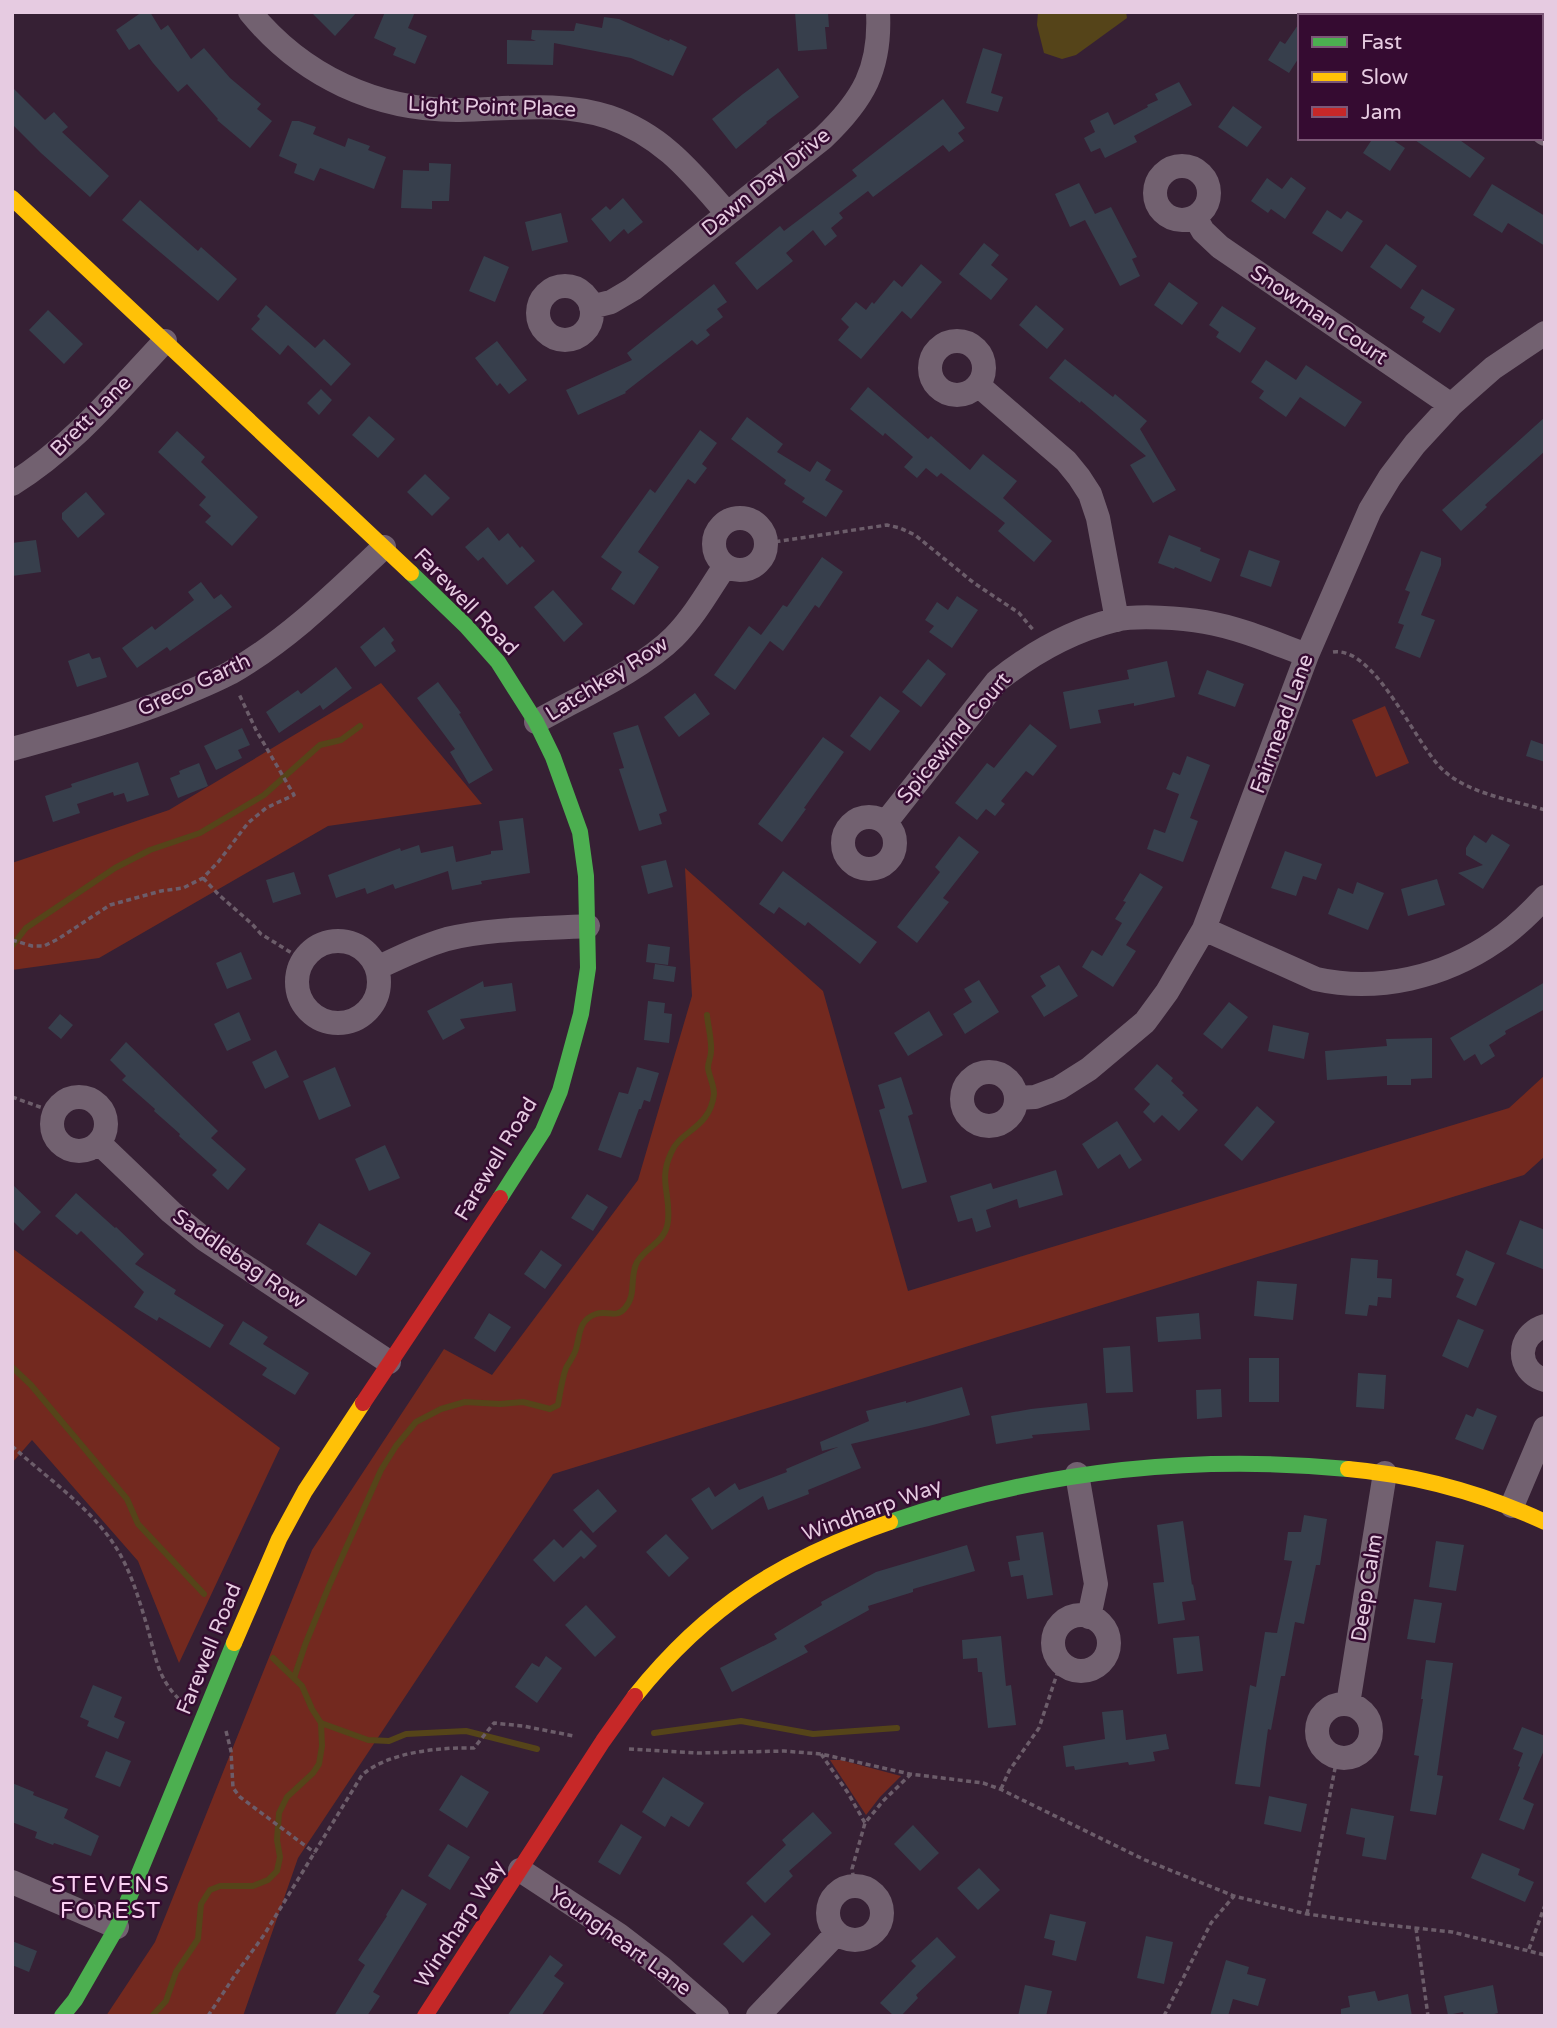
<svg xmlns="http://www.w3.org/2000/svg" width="1557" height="2028" font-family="'Varela Round',sans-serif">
<rect width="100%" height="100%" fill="#362034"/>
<path fill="#73291f" d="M381,683L482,804L328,826L99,958L12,970V863L169,810Z
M1385,706L1409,763L1376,777L1352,720Z
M685,868L823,991L908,1291L1509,1108L1545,1075V1156L1524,1175L553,1474L298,1858L243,2016H106L155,1942L312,1550L444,1349L492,1375L638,1180L692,996Z
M12,1248L280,1448L179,1663L138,1561L32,1440L12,1463Z
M830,1760H841L901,1776L880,1797L866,1815Z"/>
<path fill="#554419" d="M1038,12H1126L1127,18L1076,55L1062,59L1044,53L1037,25Z"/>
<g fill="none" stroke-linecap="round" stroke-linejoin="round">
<path stroke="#554419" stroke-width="6" d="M12,946L26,928L115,868L150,850L200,833L264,795L320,745L341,740L360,726
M12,1367L31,1385L127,1499L138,1524L204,1594
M294,1678L305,1645L329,1586L381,1470L396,1446L416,1422L441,1409L465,1402L500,1404L523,1402L550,1409L558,1405C560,1393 562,1379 566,1368C569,1362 574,1356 576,1349C580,1336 578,1320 596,1314C606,1310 617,1319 625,1308C637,1295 629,1277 637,1262C647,1246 666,1242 668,1221C671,1194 658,1181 671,1153C680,1130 710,1129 714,1094C714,1085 709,1076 708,1068C708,1062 711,1057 711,1052C712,1040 708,1027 707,1015
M321,1723L368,1740L389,1741L406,1734L466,1731L537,1749
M654,1733L741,1721L813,1734L897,1728
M152,2016L166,2001L176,1972L198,1939L201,1904L210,1890L220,1886H253L268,1880L277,1871L280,1857L277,1840L279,1813L287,1797L313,1773L319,1764L322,1746L321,1723L312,1709L302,1686L273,1658"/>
</g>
<path fill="#373f4c" d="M142,12H150L161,30L168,25L191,59L204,48L230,78L261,104L257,109L272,121L250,148L217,120L218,119L187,84L178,92L153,63L139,44L129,50L116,30Z
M311,12H357L335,36Z
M385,12H415L408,28L427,36L415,64L393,55L396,48L374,38Z
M795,12H828L829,27H825L827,49L798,51Z
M604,17L619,19L669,41L670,39L687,47L673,76L631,58L554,43L553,65L507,64V40L536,41L531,39L532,30L574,31L576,23L602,28Z
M1300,22V56L1289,73L1268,60L1280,41L1285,44Z
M983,48L1002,54L991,93L1003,97L998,112L966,103Z
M778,68L799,97L766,122L767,123L736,149L712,119L743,94Z
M1179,82L1192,105L1134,136L1137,142L1105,158L1100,148L1091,152L1084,138L1095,132L1090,121L1108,112L1114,125L1148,107L1147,105L1158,100L1155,94Z
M12,87L45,120L54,112L68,127L62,132L109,176L90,197L41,153L12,124Z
M943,99L965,128L958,133L964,141L949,152L943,145L873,197L868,191L839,213L843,218L831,228L837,236L825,246L813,230L786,253L793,261L757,290L735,263L780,226L784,231L857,176L852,170Z
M1233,106L1262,127L1247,147L1218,127Z
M292,121H299L316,127L313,134L345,147L348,138L370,146L368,150L386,157L374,189L320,168L314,181L294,173L297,164L279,156Z
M1373,138H1390L1405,148L1390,171L1363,153Z
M1412,138H1457L1485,158L1470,178Z
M429,163L451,164L449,201H432V209L401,208L403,170L429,171Z
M1291,177L1306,188L1285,219L1271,209L1268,213L1251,201L1267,178L1282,189Z
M1079,183L1095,214L1111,207L1137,257L1132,259L1140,276L1120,286L1085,220L1070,227L1055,194Z
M1492,184L1545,216V246L1508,223L1502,233L1473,215Z
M623,198L643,222L628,234L624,229L610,242L591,219L606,206L610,210Z
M140,200L198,251L201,247L237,279L218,301L122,220Z
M1327,210L1341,219L1347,211L1363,221L1342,252L1312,233Z
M561,213L568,242L532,251L525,222Z
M984,243L999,255L991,265L1008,279L991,300L959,274Z
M1386,244L1417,266L1401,289L1370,267Z
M484,256L509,267L495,302L469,291Z
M921,264L942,282L911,319L902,311L861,359L838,340L849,327L841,319L856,302L866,310L872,302L874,304L894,280L902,287Z
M1169,282L1198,303L1182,325L1154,305Z
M714,284L727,302L717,309L723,317L706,330L710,335L697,345L692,340L625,392L626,393L578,415L566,390L632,360L627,353Z
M1422,289L1455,309L1440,333L1422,322L1425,317L1410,308Z
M266,305L315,348L324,339L351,364L331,386L288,345L280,355L251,329L260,319L257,316Z
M1036,305L1064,329L1047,349L1019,325Z
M1222,306L1256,328L1240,353L1216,337L1219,332L1209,325Z
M48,310L83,344L64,364L29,330Z
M497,341L527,380L509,394L500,383L497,386L475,358Z
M1065,359L1113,397L1115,394L1147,421L1140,429L1176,490L1153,503L1130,465L1146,456L1081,401L1080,403L1049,378Z
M1266,360L1296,380L1306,365L1362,402L1345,427L1300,397L1286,417L1259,398L1264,391L1251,382Z
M868,387L928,439L931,436L970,470L983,454L1017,481L1003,498L1052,541L1034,562L998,531L1005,523L941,473L937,477L926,468L917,478L904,467L913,457L885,433L883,436L850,409Z
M321,389L332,400L319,415L307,403Z
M369,416L395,439L378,458L352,435Z
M747,417L783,444L777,452L810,472L817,461L831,470L825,480L843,491L826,517L802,502L805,498L784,484L786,480L731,439Z
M1545,417V451L1485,505L1487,507L1461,531L1442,510Z
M700,430L717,443L702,464L707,468L695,484L688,479L638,552L659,567L634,605L611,589L622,572L601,557L650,489L655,493Z
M177,431L205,457L201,462L258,517L232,546L205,522L211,516L199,505L206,497L158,452Z
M425,474L450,498L432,516L407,492Z
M86,492L105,514L78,538L62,519V513Z
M488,527L499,541L508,533L520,548L522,546L535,561L507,585L483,557L478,561L465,547Z
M1169,535L1201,548L1200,551L1220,559L1211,582L1175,567L1174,569L1158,563Z
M36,540L41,572L12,576V543Z
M1249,550L1280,561L1271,587L1240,576Z
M1421,551L1441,558V565L1421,615L1435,620L1420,658L1395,648L1404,625L1398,623L1410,592L1405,590Z
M822,557L843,572L819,608L815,605L783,651L770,641L735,690L714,675L749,626L761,635L783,605L787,607Z
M201,582L214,599L221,594L232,607L170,651L167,647L137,668L122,648L152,626L155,630L194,600L188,592Z
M553,590L583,624L564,642L534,607Z
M957,596L978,610L952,648L929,632L934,626L925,620L937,602L948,610Z
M384,627L394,640L391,643L396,651L375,667L360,647Z
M89,653L92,659L100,657L107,677L77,687L68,661Z
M928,659L946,674L921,707L902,692Z
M1167,661L1175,697L1134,706V703L1098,710L1101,723L1070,729L1063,692L1129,679L1127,670Z
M336,667L352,688L323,710L320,705L279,733L266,712L298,690L301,694Z
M1207,670L1244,684L1235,707L1198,694Z
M438,682L461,713L459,714L493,770L469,784L450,752L455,749L417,698Z
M695,693L710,714L679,737L664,717Z
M880,696L900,711L870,751L850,736Z
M1030,724L1057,746L1033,776L1026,771L1001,801L1005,804L995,816L986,809L977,820L955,803L987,763L994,768Z
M638,725L667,811L659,814L662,824L639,831L619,769L624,768L613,733Z
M242,728L250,745L238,750L242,758L216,770L204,746Z
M823,737L844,752L804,808L806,809L782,842L758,824Z
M1531,740L1545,745V762L1526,756Z
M1187,756L1210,765L1190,818L1198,821L1183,862L1147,849L1154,829L1165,833L1179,794L1166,789L1173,772L1180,775Z
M138,762L149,795L127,802L124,793L114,796L113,792L77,804L80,813L53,822L45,796L72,787L71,784Z
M199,763L208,786L178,798L170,778L180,774L179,771Z
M523,818L530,873L481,881L482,884L452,890L448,871L395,889L393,884L367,894L365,888L336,898L328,875L400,848L401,851L419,845L421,853L453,846L456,862L491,854V851L503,850L499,821Z
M1492,834L1510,845L1483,889L1458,873L1483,865L1466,855V848L1474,835L1486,843Z
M959,836L979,852L943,898L949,902L917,943L897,927L940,872L935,867Z
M1285,851L1322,864L1316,880L1303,876L1296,896L1271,888Z
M666,860L673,887L648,894L641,866Z
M783,871L877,942L860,964L808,922L805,926L779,907L774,914L759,904Z
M294,872L301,894L273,903L266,880Z
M1140,873L1163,887L1126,945L1136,951L1113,987L1082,967L1092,950L1102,956L1122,923L1115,919L1126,902L1123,901Z
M1437,879L1445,905L1408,916L1401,889Z
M1357,882L1384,893L1368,930L1328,914L1338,888L1353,894Z
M648,944L670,947L668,965L646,962Z
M241,952L252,979L227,989L216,963Z
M655,964L676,967L674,982L653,979Z
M1059,965L1078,996L1044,1017L1031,996L1046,986L1040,976Z
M979,980L999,1012L965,1034L953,1014L972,1002L964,989Z
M483,981L484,987L512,983L516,1011L460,1019L465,1028L443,1040L427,1011Z
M1545,982V1009L1505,1031L1506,1034L1489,1045L1495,1056L1481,1065L1475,1054L1464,1061L1450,1038Z
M648,1001L665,1003L664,1013L672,1014L669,1043L644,1040Z
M1229,1002L1248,1017L1222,1049L1203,1034Z
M929,1011L943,1035L908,1056L894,1033Z
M239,1012L251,1040L227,1051L214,1024Z
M60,1014L73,1025L61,1039L48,1028Z
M1273,1025L1309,1033L1304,1059L1268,1051Z
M1432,1038V1078L1411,1079V1085H1387V1076L1327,1080L1325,1051L1387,1046L1386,1039Z
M126,1042L218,1131L211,1138L246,1169L228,1190L212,1175L217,1170L179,1136L180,1134L154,1111L155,1109L122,1080L126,1076L110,1060Z
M276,1050L289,1077L265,1089L252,1062Z
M1157,1064L1173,1078L1171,1081L1184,1093L1182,1095L1198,1110L1179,1131L1162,1115L1154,1123L1143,1112L1150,1104L1134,1089Z
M335,1067L351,1106L319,1120L303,1081Z
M637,1067L659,1073L650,1102L644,1100L641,1109H639L621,1158L598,1150L619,1092L628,1094Z
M901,1077L913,1114L908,1116L927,1182L902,1189L879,1110L885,1108L878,1085Z
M1257,1106L1275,1122L1242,1161L1224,1145Z
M1117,1121L1142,1160L1129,1169L1120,1154L1098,1169L1082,1144Z
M385,1145L400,1178L369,1191L355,1159Z
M1056,1170L1063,1195L1019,1208L1017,1199L986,1210L991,1227L976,1232L972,1218L958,1222L950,1196L991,1183L993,1189Z
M12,1184L41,1212L23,1231L12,1220Z
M76,1193L115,1228L116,1227L144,1254L135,1264L176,1290L174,1294L224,1325L210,1348L159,1317L157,1321L134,1307L144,1292L81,1231L77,1235L55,1216Z
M587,1194L608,1207L593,1231L571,1218Z
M1520,1220L1545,1230V1270L1506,1254Z
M319,1223L371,1253L356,1276L306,1244Z
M541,1250L562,1265L545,1289L524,1274Z
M1466,1250L1495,1263L1476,1306L1456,1297L1464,1279L1456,1275Z
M1351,1258L1378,1260L1377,1278L1392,1279L1391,1298L1378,1297L1377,1306L1369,1305L1367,1316L1345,1314Z
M1257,1281L1297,1284L1293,1320L1254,1316Z
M489,1313L511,1327L495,1352L474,1338Z
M1199,1313L1201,1339L1158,1342L1156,1317Z
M1458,1319L1484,1330L1468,1368L1442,1356Z
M243,1321L268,1337L263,1344L309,1373L295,1395L262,1375L267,1368L229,1344Z
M1130,1346L1133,1392L1106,1393L1103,1348Z
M1249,1358H1279V1402H1249Z
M1358,1373L1386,1375L1384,1409L1356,1407Z
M962,1387L970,1415L929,1426L851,1444L861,1468L808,1490L809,1494L768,1510L763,1496L712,1530L691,1499L709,1487L715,1497L735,1483L739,1490L787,1472L786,1469L838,1447L822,1451L820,1442L869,1421L866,1411L906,1401V1403Z
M1221,1389L1222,1417L1197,1419L1196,1390Z
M1087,1403L1090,1430L1032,1435L1033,1438L996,1444L991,1416L1031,1409Z
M1477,1408L1497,1416L1483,1450L1455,1439L1466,1414L1473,1417Z
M598,1489L617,1511L593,1533L573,1510Z
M1304,1515L1327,1519L1320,1565H1316L1304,1624L1295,1622L1285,1676H1281L1271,1730L1268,1729L1260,1787L1235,1784L1250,1685L1256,1687L1265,1632L1277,1633L1292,1561L1284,1560L1288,1532H1301Z
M1183,1521L1192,1585L1193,1584L1196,1600L1182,1602L1185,1620L1158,1624L1153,1583L1164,1582L1157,1525Z
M581,1530L597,1546L584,1559L581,1556L554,1582L533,1560L554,1539L563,1548Z
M1043,1532L1053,1595L1027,1599L1023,1575L1011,1577L1008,1562L1020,1560L1016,1536Z
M666,1534L689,1558L669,1577L646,1552Z
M1436,1541L1464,1545L1456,1591L1429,1587Z
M967,1545L975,1571L913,1589V1592L868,1606L869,1610L804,1646L808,1652L732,1692L720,1668L777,1639L774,1634L822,1605L821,1602L876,1572Z
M1414,1599L1442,1603L1435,1643L1407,1639Z
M586,1605L616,1637L595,1657L565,1625Z
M1001,1636L1006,1686L1011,1685L1016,1725L988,1728L982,1672H978L977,1658L963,1659L962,1640Z
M1199,1636L1203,1671L1177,1674L1173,1638Z
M546,1656L562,1668L537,1703L515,1687L532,1663L539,1667Z
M1426,1660L1453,1663L1437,1775L1443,1776L1436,1815L1410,1811L1419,1756L1414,1755L1423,1699H1421Z
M93,1685L122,1697L114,1717L125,1722L118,1739L87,1726L89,1721L80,1717Z
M1123,1710L1126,1740L1166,1734L1169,1749L1153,1752L1155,1761L1129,1765L1128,1762L1075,1770L1074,1766L1066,1767L1063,1746L1105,1739L1102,1712Z
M1522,1727L1545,1736V1748L1523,1799L1534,1804L1524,1830L1499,1820L1520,1767L1518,1766L1523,1753L1513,1749Z
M106,1751L131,1761L120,1787L95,1777Z
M461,1775L489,1792L467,1828L439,1810Z
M663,1777L704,1803L689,1827L671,1816L665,1827L642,1812Z
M12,1783L34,1792L33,1795L68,1809L64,1818L99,1836L91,1856L54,1843L53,1845L35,1838L37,1832L12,1822Z
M1269,1796L1307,1804L1301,1832L1264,1824Z
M1351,1808L1394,1816L1386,1860L1362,1856L1365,1838L1346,1834Z
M813,1812L832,1833L789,1871L793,1876L765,1903L746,1883L786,1845L782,1840Z
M621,1824L642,1837L620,1875L598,1862Z
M913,1825L939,1853L920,1871L894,1844Z
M448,1844L470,1857L450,1890L428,1876Z
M1482,1853L1520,1869L1518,1875L1534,1882L1525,1902L1471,1878Z
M979,1868L1000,1890L978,1910L957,1888Z
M402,1889L427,1904L373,1992L380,1996L367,2016H334L365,1965L358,1960L387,1916L386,1915Z
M1050,1914L1086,1922L1076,1961L1052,1955L1055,1941L1044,1938Z
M752,1915L771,1934L743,1963L723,1944Z
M1146,1936L1173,1942L1164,1984L1137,1978Z
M937,1937L956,1957L916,1995L918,1998L901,2016H894L880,2003L916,1966L911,1961Z
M12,1941L37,1951L29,1972L12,1965Z
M550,1955L563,1965L554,1976L564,1983L541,2016H507Z
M1226,1960L1249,1967L1247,1974L1266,1979L1258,2006L1233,1999L1228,2016H1210Z
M1025,1985L1052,1991L1046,2016H1018Z
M1493,1985L1498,2013L1487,2016H1464L1463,2012L1448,2015L1444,1996Z
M1375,1991L1378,2001L1408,1994L1412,2016H1341V2009L1350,2007L1348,1996Z"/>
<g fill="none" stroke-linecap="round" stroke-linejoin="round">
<path stroke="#6c5d6a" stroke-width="3.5" stroke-dasharray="5 3.5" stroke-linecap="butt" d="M767,543L887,525L900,528L915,535L974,583L1019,613L1034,631
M1333,652C1376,646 1415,745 1444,771C1470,794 1512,800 1545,810
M203,878L219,895L252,924L261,934L303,960
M12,940L32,946H44L58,939L110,905L161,891L183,888L203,878L219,861L248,823L266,808L294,795L256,730L239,694
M12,1097L54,1112
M12,1446C52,1483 103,1515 126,1566C135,1585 141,1606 147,1626C156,1657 157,1679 182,1702
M226,1731L231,1751L233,1788L240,1797L315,1853
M629,1749L697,1753L784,1751L821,1754L910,1774L983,1783L1000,1789L1145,1860L1234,1896L1307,1914L1378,1924L1452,1932L1545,1955
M821,1754L848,1793L865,1823
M1001,1789L1009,1771L1039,1728L1061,1662
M855,1886L852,1869L865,1823L883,1801L910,1775
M1307,1914L1337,1758
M1416,1928L1428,2016
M1529,1949L1545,1905
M208,2016L235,1975L264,1935L362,1775C388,1752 440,1747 474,1748L494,1723L523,1726L574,1736
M1164,2016L1211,1923L1234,1896"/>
<path stroke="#726170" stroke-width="24" d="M250,12C302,76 377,111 460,110C510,109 561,101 609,117C662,135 692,173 727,213
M1541,131L1545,134
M1155 193a27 27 0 1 1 54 0a27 27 0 1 1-54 0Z
M1195,217L1203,231L1220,247L1451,405
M538 313a27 27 0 1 1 54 0a27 27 0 1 1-54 0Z
M591,307L611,302L633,289L823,138C863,100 881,69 878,12
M930 368a27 27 0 1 1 54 0a27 27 0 1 1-54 0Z
M978,385L1066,461L1079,477L1090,494L1098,518L1117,620
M12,484C72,447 117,392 165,341
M714 544a26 26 0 1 1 52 0a26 26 0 1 1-52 0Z
M536,722C578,698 641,670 674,637C694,617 709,590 725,566
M12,749C66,734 119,720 171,699C191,691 211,683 230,673C288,640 335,593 384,547
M843 843a26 26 0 1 1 52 0a26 26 0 1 1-52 0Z
M886,822L997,681C1032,653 1071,631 1115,620C1137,615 1183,618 1205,622C1240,628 1274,643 1307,655
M1204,929L1316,979C1378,993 1444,977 1496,941C1514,929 1530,913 1545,897
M297 982a41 41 0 1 1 82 0a41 41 0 1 1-82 0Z
M377,968C400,957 423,946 447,939C492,928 542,929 588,926
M962 1099a27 27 0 1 1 54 0a27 27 0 1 1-54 0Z
M52 1124a27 27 0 1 1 54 0a27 27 0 1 1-54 0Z
M1016,1098L1035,1097L1059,1088L1089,1069L1145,1022L1167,992L1204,929L1307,655L1370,510L1390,477L1415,444L1451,405L1493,368L1545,333
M99,1143L171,1212L204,1239L389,1362
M1545,1326C1516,1335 1515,1371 1545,1380
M1077,1474L1096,1584L1089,1617
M1512,1506L1545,1428
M1053 1643a28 28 0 1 1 56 0a28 28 0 1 1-56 0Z
M1317 1731a27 27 0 1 1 54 0a27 27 0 1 1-54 0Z
M1348,1704L1385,1473
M520,1870L619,1935L662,1968L717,2016
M12,1882L117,1927
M828 1913a27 27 0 1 1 54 0a27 27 0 1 1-54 0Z
M758,2016L836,1934"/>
<path stroke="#4caf50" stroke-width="16" d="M411,573L466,626L498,662L536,722L553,757L580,832L586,876L588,968L581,1014L560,1091L543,1131L500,1198
M890,1522C1039,1471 1191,1454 1348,1469
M62,2016L75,2000L117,1927L234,1643"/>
<path stroke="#ffc107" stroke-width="16" d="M12,198L411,573
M1348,1469C1416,1475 1482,1493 1545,1522
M234,1643L279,1539L305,1491L363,1403
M635,1696C707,1606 782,1559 890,1522"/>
<path stroke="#c62828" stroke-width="16" d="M363,1403L500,1198
M425,2016L603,1741L635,1696"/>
</g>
<g text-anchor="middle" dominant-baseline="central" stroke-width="5" stroke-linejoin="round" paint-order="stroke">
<g font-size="21" fill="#e6cbe1" stroke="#350b31">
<text transform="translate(492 107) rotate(2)">Light Point Place</text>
<text transform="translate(766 182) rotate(-39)">Dawn Day Drive</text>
<text transform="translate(1319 315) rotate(34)">Snowman Court</text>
<text transform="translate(91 416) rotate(-45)">Brett Lane</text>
<text transform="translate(466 602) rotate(46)">Farewell Road</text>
<text transform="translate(607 679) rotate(-32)">Latchkey Row</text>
<text transform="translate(194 685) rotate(-25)">Greco Garth</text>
<text transform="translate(1282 724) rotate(-70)">Fairmead Lane</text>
<text transform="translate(954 738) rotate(-50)">Spicewind Court</text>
<text transform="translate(496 1159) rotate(-59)">Farewell Road</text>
<text transform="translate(239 1259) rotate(35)">Saddlebag Row</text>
<text transform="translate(872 1510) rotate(-20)">Windharp Way</text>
<text transform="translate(1367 1588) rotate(-81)">Deep Calm</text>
<text transform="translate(209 1649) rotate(-68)">Farewell Road</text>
<text transform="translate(460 1924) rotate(-57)">Windharp Way</text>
<text transform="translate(620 1941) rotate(36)">Youngheart Lane</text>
</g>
<g font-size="23" letter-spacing="2" fill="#fbcff3" stroke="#350b31">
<text x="111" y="1885">STEVENS<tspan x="111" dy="26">FOREST</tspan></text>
</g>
</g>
<rect width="1557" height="2028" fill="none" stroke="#e6cbe1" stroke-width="28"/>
<rect x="1298" y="14" width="245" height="126" fill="#350b31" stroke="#7c5877" stroke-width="2"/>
<rect x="1312" y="37" width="35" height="10" fill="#4caf50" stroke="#7c5877" stroke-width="2"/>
<text x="1361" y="49" font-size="21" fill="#e6cbe1">Fast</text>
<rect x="1312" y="72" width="35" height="10" fill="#ffc107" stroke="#7c5877" stroke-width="2"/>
<text x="1361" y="84" font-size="21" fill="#e6cbe1">Slow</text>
<rect x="1312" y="107" width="35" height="10" fill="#c62828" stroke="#7c5877" stroke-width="2"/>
<text x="1361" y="119" font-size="21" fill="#e6cbe1">Jam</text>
</svg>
